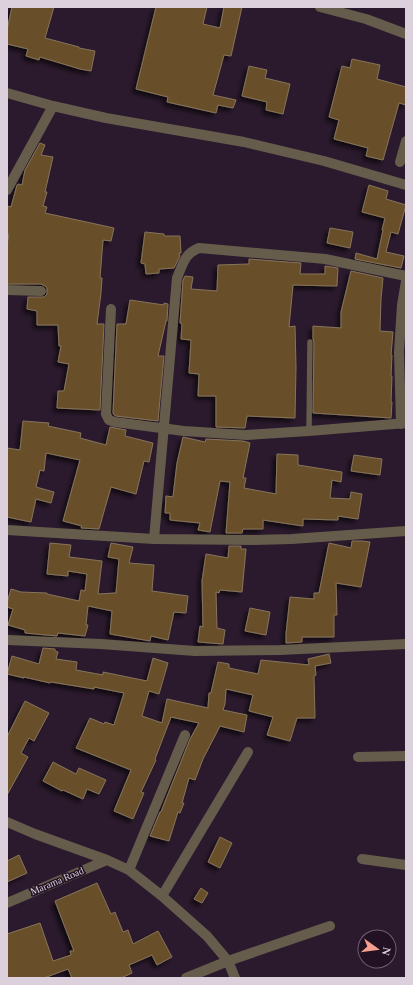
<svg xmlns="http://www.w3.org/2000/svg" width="413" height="985" font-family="'Times New Roman',serif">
<defs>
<filter id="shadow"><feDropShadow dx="-3.5" dy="3.5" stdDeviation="2" flood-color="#0009"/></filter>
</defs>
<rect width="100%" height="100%" fill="#2b1a2d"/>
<path fill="#674f2b" stroke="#86745b" filter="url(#shadow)" d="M12,7H54L45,38L79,47V48L95,51L91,71L80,69L40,57L39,60L26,56L28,49L7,44V30Z
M156,7H207L203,24L220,28L224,7H242L231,56L224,55L213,95L236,100L233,108L218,105L216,113L167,102L168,97L136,89Z
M352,59L380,65L377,79L406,87V105L399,103L383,160L366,156L368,148L334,139L339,120L329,117L342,66L350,68Z
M249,66L267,70L265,78L290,84L283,114L266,110L267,102L242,96Z
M40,143L45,145L41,155L53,157L45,192H47L43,206L47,207L45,213L114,228L111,241L103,240L100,278H102L101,293L97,324H104L100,410L57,408L58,391H64L69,364L58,362L61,346H59L58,325H37V311L27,309L28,297H44L47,294V288L45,286L41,284H7V245L9,234H7V206L11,207L17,185L18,184L22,185L25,170Z
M369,185L388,191L386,199L406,205L398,234L391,232L386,252L404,256L401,268L355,259L356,253L377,259L383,230H382L385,218L362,212Z
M330,228L353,232L350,248L327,243Z
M145,232L164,234V236H180L181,253H179L180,256L174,268L159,269V273L146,274L145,264L141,263Z
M249,259L301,263L300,274H325V266L338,268L337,286L293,285L289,327L295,326L296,367L295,418L247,416L245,428L216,427V396H198L199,374L189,373L191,340L181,339L182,324L180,323L183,280L185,276L193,277L191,289L217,291L218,265L249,264Z
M351,271L383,278L381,299L380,331L393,332L391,355H392L391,376H392L391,402H392L391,418L313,413L314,342L313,339V326L341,328V312Z
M130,300L164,305V303L168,304L167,321H166L158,356H164L158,421L116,416L114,415L113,413L117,324H126Z
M23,421L49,423L48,426L81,433L80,438L106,445L110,427L126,430L125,436L153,443L149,462L144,461L136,494L111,487L99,529L81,528L82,526L63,521L80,460L46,453L44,471L40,470L36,487L54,492L51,503L36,499L31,522L7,517V448L20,450Z
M183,437L205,442L206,439L243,441L250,443L243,478H246L244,488L276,494L277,454L298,455V465L342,472L341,482L332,480L330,498L350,499L351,492L362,494L358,519L338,516V520L303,519V526L263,520V529H243L242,533H226L230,482L220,481L210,532L198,530L200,523L170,520V513H165L166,496L173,497L177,463Z
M354,455L382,459L380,475L351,471Z
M352,541H362L370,542L361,587L336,583L337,615H334V637H302V642L286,643V634L290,597L314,599V593H319L329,543L351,548Z
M50,543L71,545L69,557L102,561L98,594L116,593L119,559L108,557L111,543L133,547L129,563L154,565L152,591L188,596L186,613L174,612L168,640L151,636L150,641L110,634L112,611L88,606L86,625H88L85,636L58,633L57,636L25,633V630L8,625L13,609L7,607V603L11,589L21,592L47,593V594L79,601L81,590L85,591L87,574L68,571V576L47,574Z
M229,546H241V549H246L242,592L220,590L219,593L216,592L217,628L225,630L223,644L198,642L200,626L203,627L202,581L206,554L228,558Z
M250,608L270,612L266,635L245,631Z
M43,648L55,649V651L58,652L56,659L77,662L76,670L103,675V672L147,681L153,658L168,663L159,694L149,691L142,716L162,723L167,699L208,708L209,693H211L218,662L229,664V668L258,674L261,660L309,665L308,659L329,654L331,663L315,666L316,675L314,676L315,718H297L290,741L267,735L273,717L249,711L253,695L226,689L225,704L223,710L247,715L244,732L220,726L203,759L195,780L189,778L182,803H184L180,813L178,812L169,841L150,836L160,812H161L164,804L190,739L199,723L171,717L155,759L156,760L141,792L144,793L133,819L114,811L131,770L76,748L90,718L104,724L105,722L114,725L124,693L94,687V689L51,682L50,683L24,677V678L7,674L12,656L39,664Z
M25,701L49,713L34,741L29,738L21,753L28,757L7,795V737Z
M53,762L76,774L79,768L106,780L99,794L87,789L83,799L63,790L62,791L43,781Z
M220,837L232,843L220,868L208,862Z
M19,855L27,873L7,882V861Z
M97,883L111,914L115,912L123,932L128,930L133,944L158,931L172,957L157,965L152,955L129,965L132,973L121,978H72L68,969L44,978H7V934L40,923L53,961L71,955L70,951H74L55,901Z
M201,888L208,893L202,903L194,899Z"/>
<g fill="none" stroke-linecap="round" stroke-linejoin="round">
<path stroke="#655c4c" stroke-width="5.5" d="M309,431L310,342"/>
<path stroke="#655c4c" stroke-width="10" d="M320,7L366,19L406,34
M7,93L53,106L106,118L244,142L324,161L406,185
M400,162L406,141
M7,190L53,106
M7,290L41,291
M111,309L106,414L109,420L115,422L184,431L246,435L309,431L406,423
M401,424L399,352L402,305L406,281
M7,530L154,539L254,540L292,539L406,531
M154,539L177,278C183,264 184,254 199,248L325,259L406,276
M8,640L101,644L195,651L280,650L406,644
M358,757L406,756
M7,822L35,834L107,860L129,870L162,896L207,936L228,961L235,978
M362,859L406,865
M129,870L185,735
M162,896L248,752
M7,903L107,860
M186,978L228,961L330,926"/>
</g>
<g text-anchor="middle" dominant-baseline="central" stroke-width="3" stroke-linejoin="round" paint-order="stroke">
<g font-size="10" fill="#dcd0dd" stroke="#211123">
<text transform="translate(57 881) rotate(-23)">Marama Road</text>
</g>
</g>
<rect width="413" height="985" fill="none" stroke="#dcd0dd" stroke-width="16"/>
<g transform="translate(377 949) rotate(104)"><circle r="19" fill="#211123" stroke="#6c5d6d"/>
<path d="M0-3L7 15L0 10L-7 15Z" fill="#f59d8e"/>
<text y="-6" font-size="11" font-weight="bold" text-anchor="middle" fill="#dcd0dd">N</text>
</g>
</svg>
